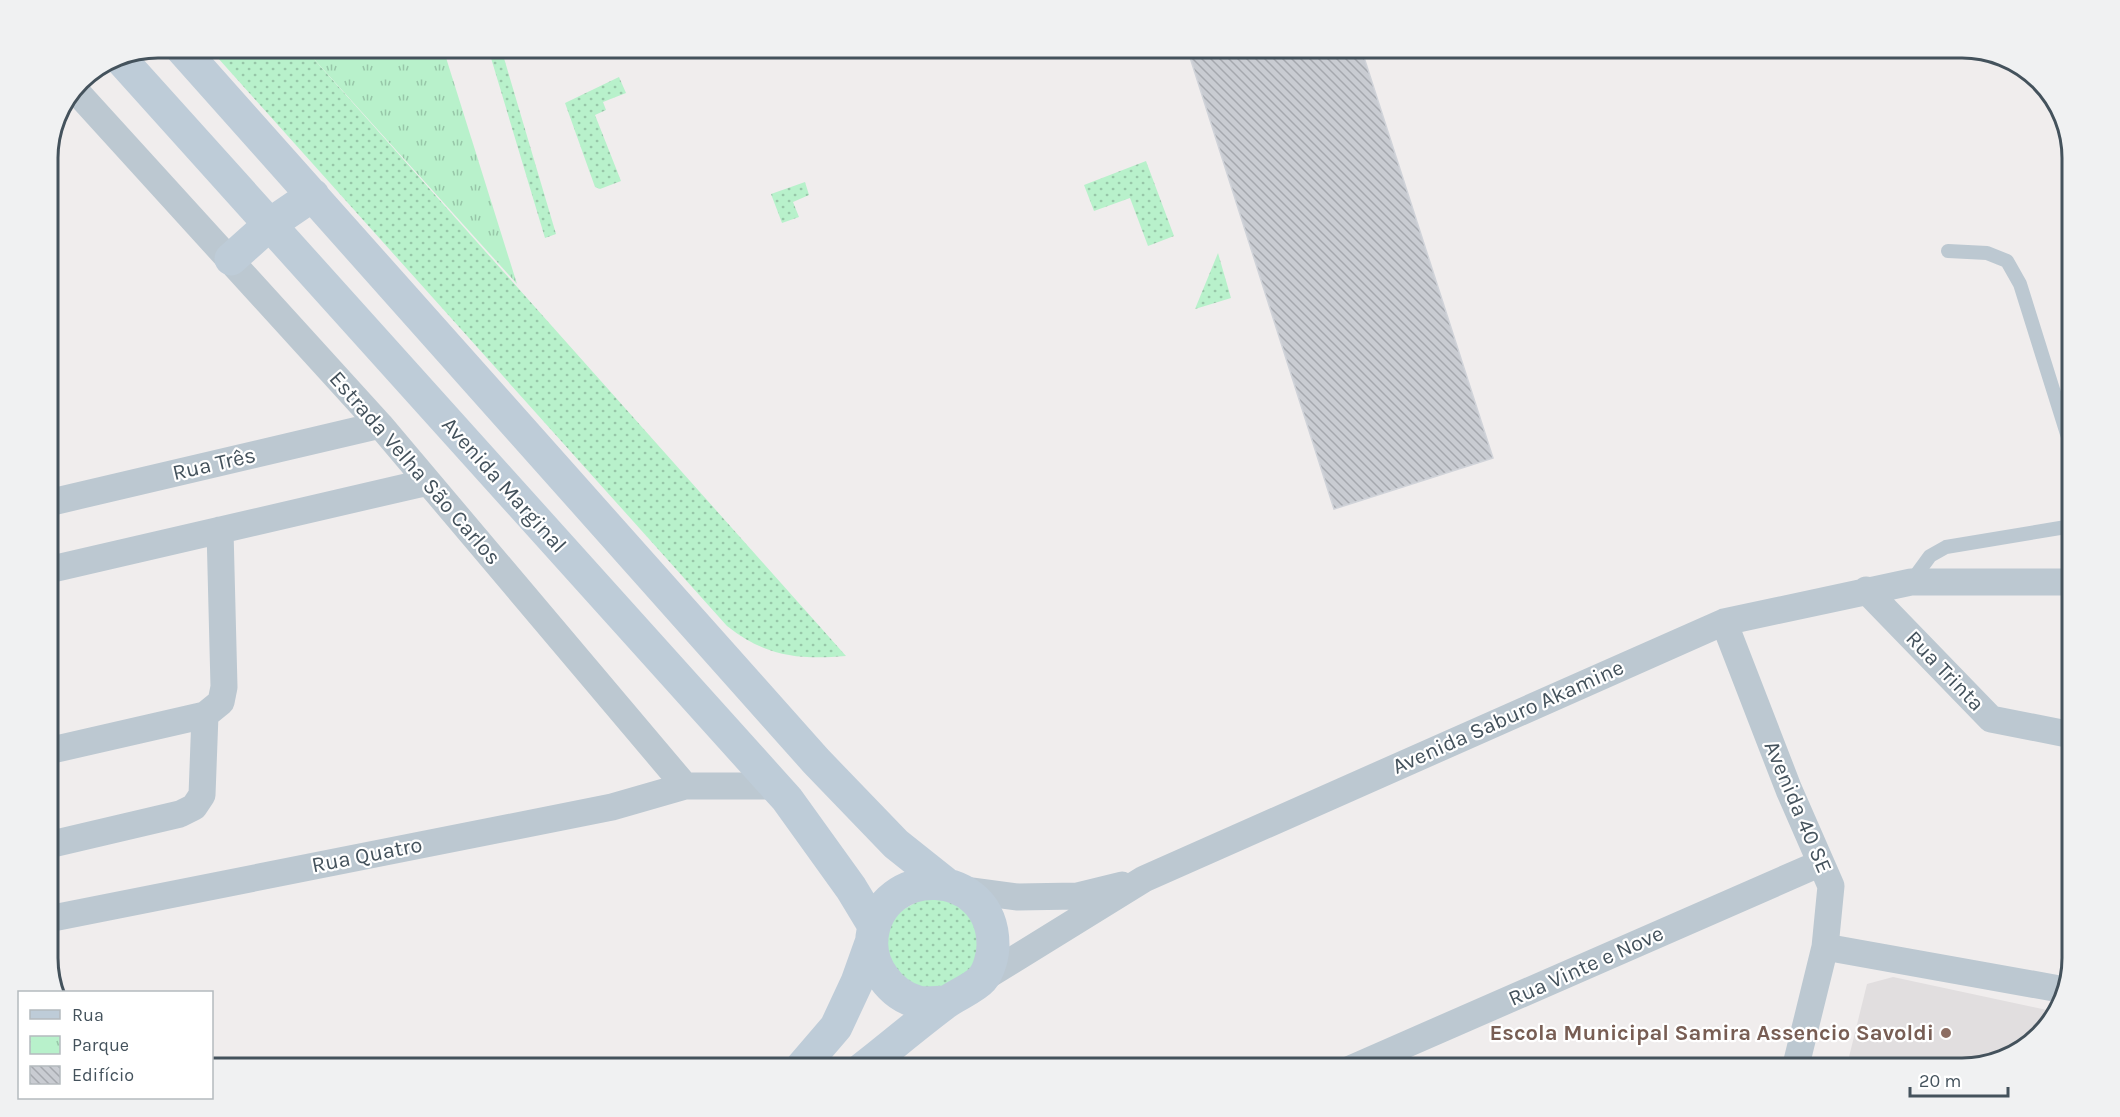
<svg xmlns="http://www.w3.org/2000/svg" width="2120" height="1117" font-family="Karla,sans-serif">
<defs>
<pattern id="grass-dots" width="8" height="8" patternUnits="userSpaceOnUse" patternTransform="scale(1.5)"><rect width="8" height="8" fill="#b8f1cb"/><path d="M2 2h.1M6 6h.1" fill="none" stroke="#97c6a8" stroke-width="1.8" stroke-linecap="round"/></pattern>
<pattern id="park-tufts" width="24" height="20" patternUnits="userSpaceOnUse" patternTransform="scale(1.5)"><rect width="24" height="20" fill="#b8f1cb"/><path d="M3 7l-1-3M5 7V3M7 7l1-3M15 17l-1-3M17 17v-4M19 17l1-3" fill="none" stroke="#97c6a8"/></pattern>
<pattern id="building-back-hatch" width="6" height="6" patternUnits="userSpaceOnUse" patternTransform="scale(1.5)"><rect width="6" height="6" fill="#c9ccd2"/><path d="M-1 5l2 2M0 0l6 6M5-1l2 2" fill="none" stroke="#a5a8ae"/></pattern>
</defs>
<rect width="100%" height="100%" fill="#f0eded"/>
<path fill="#e1dedf" d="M1893,977L2056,1012L2017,1054L1962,1069H1846L1867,984Z"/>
<path fill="url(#grass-dots)" d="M209,48H304L846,656C798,660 765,656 727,626Z
M488,48H501L556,234L545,238Z
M619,77L626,93L603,102L606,110L595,115L621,181L600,189L595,187L565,103Z
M1146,161L1174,236L1148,246L1130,198L1094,211L1084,185Z
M805,182L809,195L793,202L799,217L782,223L771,194Z
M1218,253L1231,298L1195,309Z
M934,892L976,914L981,961L944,991L912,986L889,963L886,931L892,916Z"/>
<path fill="url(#park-tufts)" d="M304,48H443L517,284Z"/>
<path fill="url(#building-back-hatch)" stroke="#d0d3d9" stroke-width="1.5" d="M310,48H325L318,55Z
M1187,48H1361L1493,458L1334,509Z"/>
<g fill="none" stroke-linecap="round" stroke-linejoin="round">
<path stroke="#bcc8d1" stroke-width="14" d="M1948,251L1987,253L2007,261L2020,284L2072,450
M1911,582L1930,556L1946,547L2072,526"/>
<path stroke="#bcc8d1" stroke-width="27" d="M76,91L380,425L685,786H776
M48,503L380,425
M48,570L428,482
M1866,590L1991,719L2072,735
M1724,622L1789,790L1831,886L1825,947L1795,1069
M48,751L205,715L221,702L224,687L220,530
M48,845L180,814L194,807L202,795L205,715
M964,890L1018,897L1077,896L1122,885
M48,919L612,807L685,786
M1825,947L2065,990
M982,979L1144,879L1724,622L1911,582H2072
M1350,1069L1821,863"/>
<path stroke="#beccd8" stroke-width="33" d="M181,48L816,761L896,844L945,883
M118,56L787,799L851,888L874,926
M231,259L269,225L313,195
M800,1069L836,1027L857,982L872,940
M862,1069C889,1048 916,1025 944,1004C955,995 973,989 982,979C989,971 993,955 993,945C993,866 881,863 872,937C869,965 890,995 918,1002C926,1004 937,1002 945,1002"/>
</g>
<circle fill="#8d6e63" stroke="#fff" stroke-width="2" cx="1946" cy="1033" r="6"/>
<g text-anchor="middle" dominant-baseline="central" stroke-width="4.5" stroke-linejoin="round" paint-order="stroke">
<g font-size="22" fill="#44525c" stroke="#fff">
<text transform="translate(214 464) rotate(-13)">Rua Três</text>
<text transform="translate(415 468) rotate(49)">Estrada Velha São Carlos</text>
<text transform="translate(504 485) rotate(48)">Avenida Marginal</text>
<text transform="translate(1945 671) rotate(46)">Rua Trinta</text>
<text transform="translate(1508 717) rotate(-24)">Avenida Saburo Akamine</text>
<text transform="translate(1798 807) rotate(67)">Avenida 40 SE</text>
<text transform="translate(367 855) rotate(-11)">Rua Quatro</text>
<text transform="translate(1586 966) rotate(-24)">Rua Vinte e Nove</text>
</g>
<g font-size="22" font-weight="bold" fill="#785e54" stroke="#fff" text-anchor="end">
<text x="1934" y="1033">Escola Municipal Samira Assencio Savoldi</text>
</g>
</g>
<path d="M0 0H2120V1117H0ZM158 58H1962A100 100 0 0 1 2062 158V958A100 100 0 0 1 1962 1058H158A100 100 0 0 1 58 958V158A100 100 0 0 1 158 58Z" fill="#f0f1f2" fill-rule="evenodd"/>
<path fill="none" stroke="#44525c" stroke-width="3" d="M158 58H1962A100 100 0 0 1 2062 158V958A100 100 0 0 1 1962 1058H158A100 100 0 0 1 58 958V158A100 100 0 0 1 158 58Z"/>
<rect x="18" y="991" width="195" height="108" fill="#ffffff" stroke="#b4babe" stroke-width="1.5"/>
<rect x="30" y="1010" width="30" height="9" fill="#beccd8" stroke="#b4babe" stroke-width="1.5"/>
<text x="72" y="1021" font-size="18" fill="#44525c">Rua</text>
<rect x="30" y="1036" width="30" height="18" fill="url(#park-tufts)" stroke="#b4babe" stroke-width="1.5"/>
<text x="72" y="1051" font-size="18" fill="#44525c">Parque</text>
<rect x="30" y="1066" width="30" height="18" fill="url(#building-back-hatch)" stroke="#b4babe" stroke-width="1.5"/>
<text x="72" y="1081" font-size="18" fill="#44525c">Edifício</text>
<path d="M1910 1087v9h98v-9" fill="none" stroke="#44525c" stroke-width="3"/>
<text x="1919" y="1087" font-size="18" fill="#44525c" stroke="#ffffff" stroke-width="4.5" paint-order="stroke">20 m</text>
</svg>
